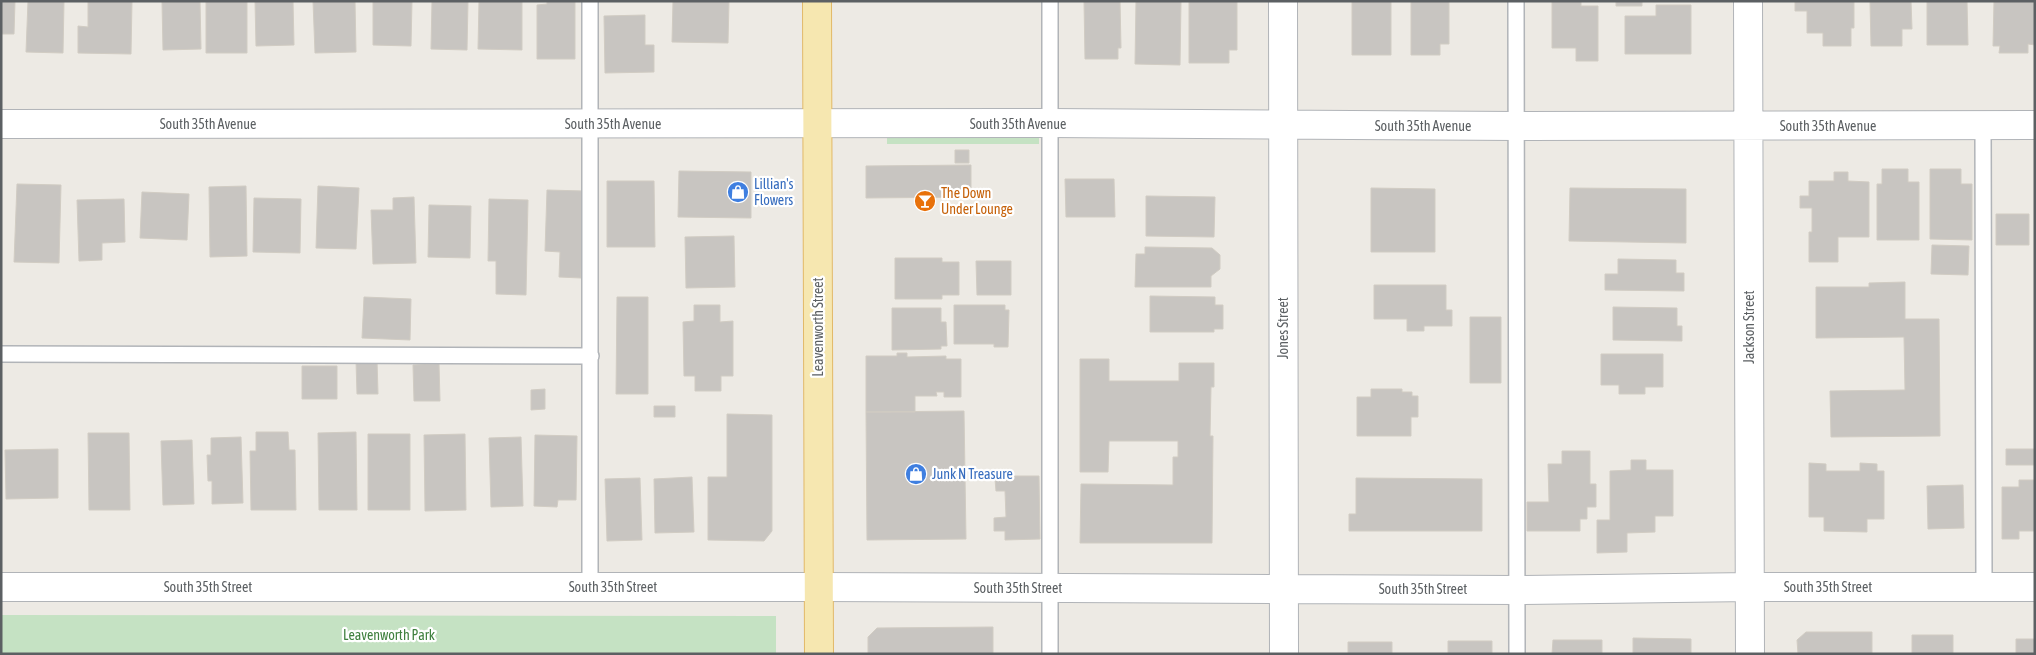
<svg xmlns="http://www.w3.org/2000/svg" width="2036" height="655" font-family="'Asap Condensed',sans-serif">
<rect width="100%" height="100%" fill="#edeae4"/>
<path fill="#c5e2c3" d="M887,136H1039V144H887Z
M1,615L776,616V654H1Z"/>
<path fill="#c8c5c1" stroke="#d1ccc3" d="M1,1H15L14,34H1Z
M28,1H64L63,53L26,52Z
M88,1H132L131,54L78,53V26L88,27Z
M200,1L201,49L163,50L162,2Z
M206,1H247V53H206Z
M255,1H293L294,45L256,46Z
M313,1H355L356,52L315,53Z
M373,1H412L411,46L373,45Z
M432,1H468L467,50L431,49Z
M479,1H522V50L478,49Z
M547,1H575V59H537V5L547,4Z
M673,1H729L728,43L672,42Z
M1084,1H1120L1121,48H1118V59H1085Z
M1136,1H1181L1180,65L1135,64Z
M1189,1H1237V50H1229V63H1189Z
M1352,1H1391V55H1352Z
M1411,1H1449V44H1440V55H1411Z
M1552,1H1581V6H1598V61H1576V48H1552Z
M1616,1H1642V6H1616Z
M1795,1H1854V28H1851V46H1823V33H1807V11H1795Z
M1870,1H1911L1912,29H1902V46H1871Z
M1927,1H1967L1968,45H1927Z
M1994,1H2035V45L2028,44V53H1999L2000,46H1993Z
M1656,5H1691V54H1625V16H1656Z
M645,15V45H654V72L605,73L604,16Z
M955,150H969V163H955Z
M971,165V197L866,198V166Z
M1882,169H1908V182H1919V240H1877V184H1882Z
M1930,169H1961V184H1972V240L1930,239Z
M679,171L751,172V218L678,217Z
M1834,172H1848V181L1869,182V237H1838V262H1809V232H1812V208H1800V196H1809V181H1834Z
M1065,179H1114L1115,217H1066Z
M607,181H654L655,247H607Z
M17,184L61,185L59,263L14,262Z
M246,186L247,256L210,257L209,187Z
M318,186L359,188L356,249L316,248Z
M1371,188L1435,189V252H1371Z
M1570,188L1686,189V243L1569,241Z
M547,190L584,191L581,278L559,277L560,252L545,251Z
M142,192L189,194L187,240L140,238Z
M1146,196L1215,197L1214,237L1146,236Z
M414,197L416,263L373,264L371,210H393V198Z
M254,198L301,199L300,253L253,252Z
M124,199L125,242L102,243V260L79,261L77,200Z
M489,199L528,200L526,295L496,294V261H488Z
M429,205L471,206L470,258L428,257Z
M1996,214H2029V245H1996Z
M734,236L735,287L686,288L685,237Z
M1932,245L1969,246L1968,275L1931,274Z
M1145,247L1212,248L1220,255V269L1211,276V287H1135L1136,254H1145Z
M895,258H942V262H959V295H942V299H895Z
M1618,259L1676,260V273H1684V291L1605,290V274H1618Z
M976,261H1011V295H977Z
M1905,282V319H1939L1940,436L1831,437L1830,391L1905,390L1904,337L1816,338V287H1869V283Z
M1374,285H1446V310H1452V326H1424V331H1407V319H1374Z
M1150,296L1215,297V305H1223V329H1214V332H1150Z
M364,297L411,299L410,340L362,338Z
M617,297H648V394H616Z
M694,305H720V322L733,321V376H721V391H695V376H684L683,322L694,321Z
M954,305H1005V310H1009L1008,347H994V344H954Z
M1613,307L1677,308V326H1682V341L1613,340Z
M892,308H941V322H946L947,346H941V349L892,350Z
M1470,317H1501V383H1470Z
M897,353H907V357L946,356V359H961V397H944V392H936L937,396H915V412H866V356H897Z
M1601,354H1663V387H1645V394H1619V385H1601Z
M1080,359H1109V381H1179V363H1214V387H1211L1210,436H1213L1212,543H1080L1081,484L1173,485V457H1178V441H1109L1108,472H1080Z
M377,360L378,394H357L356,361Z
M439,364L440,401H414L413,365Z
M302,366H337V399H302Z
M545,389V409L531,410V390Z
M1371,389H1402V392H1412V396H1418V417H1411V436H1357V397H1371Z
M654,406H675V417H654Z
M964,411L966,539L867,540L866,412Z
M727,414L772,415V531L764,541L708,540V477H727Z
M256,432H288L289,450H295L296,510H251L250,451H256Z
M356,432L357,510H319L318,433Z
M88,433H129L130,510H89Z
M368,434H410V510H368Z
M465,434L466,510L425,511L424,435Z
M535,435L577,436L576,500H558L557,507L534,506Z
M241,437L243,503L212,504V481H208L207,455H211V438Z
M521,437L523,506L491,507L489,438Z
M192,440L194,504L163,505L161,441Z
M58,449V498L6,499L5,450Z
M2006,449H2034V465H2006Z
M1562,451H1590V484H1596V507H1587V519H1580V531H1527V502H1549L1548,464H1562Z
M1631,460H1646V470H1673V516H1655V532L1627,533V552L1597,553V520H1610V471L1631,470Z
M1809,463L1826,464V471H1860V463L1877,464V471H1884V519H1867V532L1824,531V517H1809Z
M1005,476H1039L1040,539L1005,540V531H994V518L1006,517L1005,491H996L995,479H1005Z
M692,477L694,532L655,533L654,479Z
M640,478L642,540L607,541L605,479Z
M1356,478L1482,479V531H1349V514H1356Z
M2019,480H2035V531H2019V539H2002V487H2019Z
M1963,485L1964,528L1928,529L1927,486Z
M993,627V654H868V637L877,628Z
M1806,632H1872V654H1798L1797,640Z
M1912,635H1953V654H1912Z
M1633,638L1691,639V654H1633Z
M2016,639H2035V654H2016Z
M1553,640H1602V654H1552Z
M1448,641H1492V654H1448Z
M1348,642H1392V654H1348Z"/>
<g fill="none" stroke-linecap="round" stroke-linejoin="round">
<g stroke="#b1b4b8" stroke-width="18">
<path id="service" d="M590,1V587
M1050,1V654
M1516,1L1517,654
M1983,125L1984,587
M1,354L591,356"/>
</g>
<g stroke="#b1b4b8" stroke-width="30">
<path id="minor" d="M1283,1L1284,654
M1748,1L1750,654
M1,124L1049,123L1516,126L2035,125
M1,587H819L1518,590L1750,587H2035"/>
</g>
<g stroke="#e2b968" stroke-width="30">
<path id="primary" d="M817,1L819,654"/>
</g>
<use href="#service" stroke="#fff" stroke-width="15"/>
<use href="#minor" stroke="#fff" stroke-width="28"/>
<use href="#primary" stroke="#f6e7b0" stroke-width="28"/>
</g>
<defs>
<g id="shop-disc" transform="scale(1.125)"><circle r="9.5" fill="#3f7fe0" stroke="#fff"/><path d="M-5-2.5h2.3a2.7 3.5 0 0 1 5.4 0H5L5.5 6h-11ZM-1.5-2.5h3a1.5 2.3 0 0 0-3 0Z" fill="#fff"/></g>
<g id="bar-disc" transform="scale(1.125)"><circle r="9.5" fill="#e8710a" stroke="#fff"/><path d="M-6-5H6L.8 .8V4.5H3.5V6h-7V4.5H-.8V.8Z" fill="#fff"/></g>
</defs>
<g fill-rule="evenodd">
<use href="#shop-disc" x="738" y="192"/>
<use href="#bar-disc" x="925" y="201"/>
<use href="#shop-disc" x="916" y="474"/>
</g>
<g text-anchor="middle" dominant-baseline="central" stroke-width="4.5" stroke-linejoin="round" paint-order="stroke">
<g font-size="14" fill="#5c6063" stroke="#fff">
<text x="208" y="124">South 35th Avenue</text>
<text x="613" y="124">South 35th Avenue</text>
<text x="1018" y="124">South 35th Avenue</text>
<text x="1423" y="126">South 35th Avenue</text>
<text x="1828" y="126">South 35th Avenue</text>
<text transform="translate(818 327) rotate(-90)">Leavenworth Street</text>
<text transform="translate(1749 327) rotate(-90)">Jackson Street</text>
<text transform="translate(1283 328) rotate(-90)">Jones Street</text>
<text x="208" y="587">South 35th Street</text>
<text x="613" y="587">South 35th Street</text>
<text x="1828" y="587">South 35th Street</text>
<text x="1018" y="588">South 35th Street</text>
<text x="1423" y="589">South 35th Street</text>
</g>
<g font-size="14" fill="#366cbe" stroke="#fff" text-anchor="start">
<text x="754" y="184">Lillian's<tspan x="754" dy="16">Flowers</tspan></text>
<text x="932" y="474">Junk N Treasure</text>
</g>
<g font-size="14" fill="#c56008" stroke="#fff" text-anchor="start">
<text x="941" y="193">The Down<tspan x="941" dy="16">Under Lounge</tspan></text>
</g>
<g font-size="14" fill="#3f803e" stroke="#fff">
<text x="389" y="635">Leavenworth Park</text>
</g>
</g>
<rect width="2036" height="655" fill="none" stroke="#5c6063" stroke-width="5"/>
</svg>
